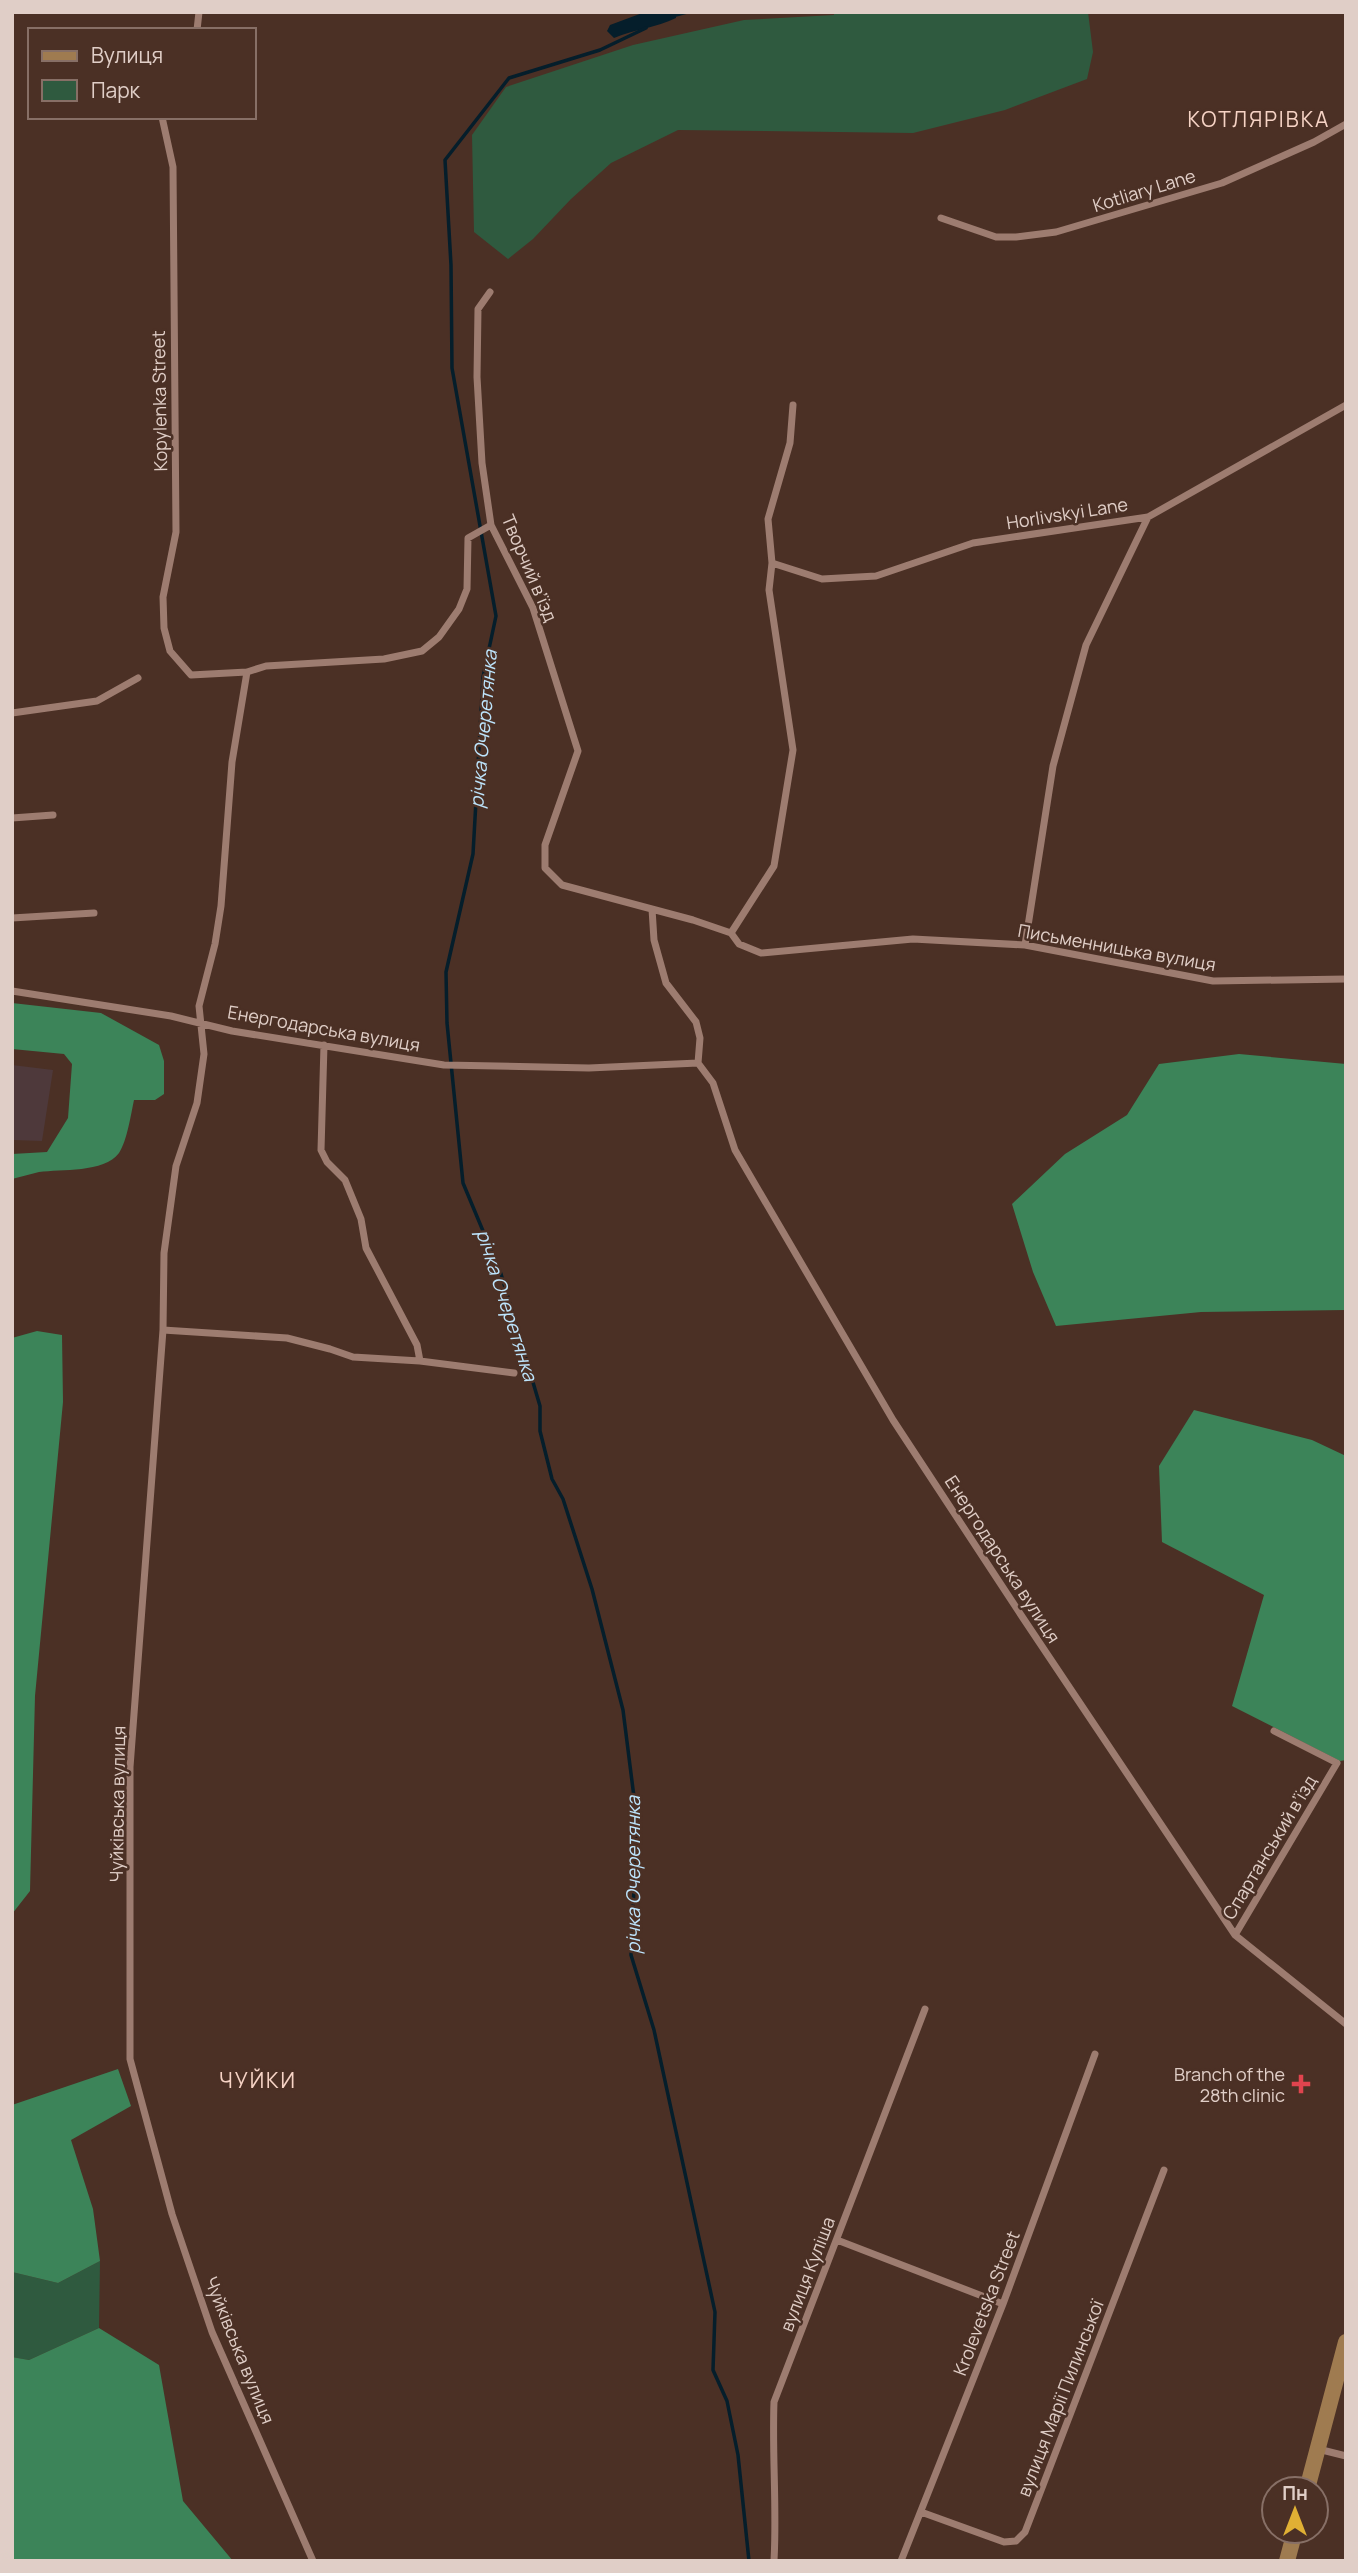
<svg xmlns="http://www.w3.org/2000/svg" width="1358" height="2573" font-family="Manrope,sans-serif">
<rect width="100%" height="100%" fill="#4b3025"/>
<path fill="#4e393b" d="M12,1065L53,1070L42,1141L12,1140Z"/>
<path fill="#2f5a3f" d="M834,12H1088L1093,52L1087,79L1005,110L913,133L678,130L611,163L571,199L533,239L508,259L474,232L472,135L506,87L633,45L744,20L834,15Z
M100,2261L99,2328L29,2360L12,2357V2272L58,2283Z"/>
<path fill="#3c8459" d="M12,1003L101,1013L159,1045L164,1061V1094L155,1100H134C131,1114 127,1141 119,1153C104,1173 61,1169 39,1172C30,1174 21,1177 12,1179V1154L47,1152L68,1118L72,1064L64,1054L12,1049Z
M1239,1054L1346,1064V1310L1201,1312L1056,1326L1033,1272L1012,1204L1065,1154L1127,1115L1159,1064Z
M37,1331L62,1335L63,1402L35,1696L30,1891L12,1914V1338Z
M1194,1410L1312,1440L1346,1456V1760L1340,1761L1232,1706L1264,1595L1162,1542L1159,1466Z
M118,2069L131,2106L71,2140L93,2209L100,2261L58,2283L12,2272V2105Z
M99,2328L159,2365L183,2501L233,2561H12V2357L29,2360Z"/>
<path fill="#051e2b" d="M645,12H676V18C656,28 635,29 614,38L607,31L610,25Z"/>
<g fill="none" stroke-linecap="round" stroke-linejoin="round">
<path stroke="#051e2b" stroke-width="3.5" d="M672,16L687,12
M646,28L600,50L509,78L445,160L451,265L452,368L496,616L483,677L473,854L446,972L447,1023L463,1183L501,1274L540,1406V1431L552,1479L563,1499L592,1589L623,1710L637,1821L631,1955L654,2030L715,2312L713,2370L727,2401L738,2455L749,2561"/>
<path stroke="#9d7c70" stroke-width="7" d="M197,30L199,12
M162,117L173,167L176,532L163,597L164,628L170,651L191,675L247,672L266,666L384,659L422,651L439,637L459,609L467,589L468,538L491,525
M941,218L996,237H1016L1056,232L1222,183L1314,142L1346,124
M490,292L478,309L477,377L482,463L491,525L533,608L578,751L545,845V868L562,885L693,920L731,933L739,944L761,953L913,939L1025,945L1213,981L1346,979
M772,563L822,579L876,576L973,543L1148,517L1346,405
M247,672L232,762L221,906L215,944L199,1006L204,1054L197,1103L176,1166L164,1253L163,1330L130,1767V2059L172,2214L212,2332L313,2561
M12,713L97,701L138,678
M12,818L53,815
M652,909L654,940L666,983L696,1022L700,1038L698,1063L713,1083L735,1150L893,1420L1023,1618L1235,1935L1346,2024
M12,918L94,913
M731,933L774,866L793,750L769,590L772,563L768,519L790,443L793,405
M1025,945L1053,766L1086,645L1148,517
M12,991L171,1016L232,1031L444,1065L589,1068L698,1063
M324,1045L321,1150L327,1162L345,1180L361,1219L366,1248L417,1345L420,1361
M163,1330L287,1338L330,1349L353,1357L420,1361L514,1373
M1235,1935L1337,1763L1274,1731
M837,2240L1003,2304
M1318,2449L1346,2456
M921,2512L1004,2542L1016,2541L1025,2532L1164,2170
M774,2561C777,2508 772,2455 774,2402L925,2009
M901,2561L1003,2304L1095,2054"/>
<path stroke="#9f7b50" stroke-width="16" d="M1307,2489L1346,2342
M1287,2561L1295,2531"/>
</g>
<path fill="#e0444e" stroke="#4b3025" stroke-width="2.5" d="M1297.5 2073.5h7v7h7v7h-7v7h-7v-7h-7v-7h7z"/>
<g text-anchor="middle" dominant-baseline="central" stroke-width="5" stroke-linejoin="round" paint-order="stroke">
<g font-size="18" fill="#e0cec7" stroke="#4b3025">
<text transform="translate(1144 190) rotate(-17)">Kotliary Lane</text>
<text transform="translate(159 401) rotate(-91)">Kopylenka Street</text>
<text transform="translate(1067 513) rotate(-9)">Horlivskyi Lane</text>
<text transform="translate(530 568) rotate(67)">Творчий в’їзд</text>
<text transform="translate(1117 947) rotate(10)">Письменницька вулиця</text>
<text transform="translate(324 1028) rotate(10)">Енергодарська вулиця</text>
<text transform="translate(1003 1559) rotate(57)">Енергодарська вулиця</text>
<text transform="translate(117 1804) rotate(-89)">Чуйківська вулиця</text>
<text transform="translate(1269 1847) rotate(-59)">Спартанський в’їзд</text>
<text transform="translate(807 2274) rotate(-69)">вулиця Куліша</text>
<text transform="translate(986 2303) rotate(-69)">Krolevetska Street</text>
<text transform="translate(240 2350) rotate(68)">Чуйківська вулиця</text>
<text transform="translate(1060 2398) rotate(-69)">вулиця Марії Пилинської</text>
</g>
<g font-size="18" fill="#e0cec7" stroke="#4b3025" text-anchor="end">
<text x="1285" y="2074">Branch of the<tspan x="1285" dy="21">28th clinic</tspan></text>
</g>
<g font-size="19" font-style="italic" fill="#bde4fc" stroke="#4b3025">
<text transform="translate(483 729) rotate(-85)">річка Очеретянка</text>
<text transform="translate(507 1305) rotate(72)">річка Очеретянка</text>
<text transform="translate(633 1875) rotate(-90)">річка Очеретянка</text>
</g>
<g font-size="21" letter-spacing="2" fill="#f6d3c5" stroke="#4b3025">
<text x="1259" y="119">КОТЛЯРІВКА</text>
<text x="258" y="2080">ЧУЙКИ</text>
</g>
</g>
<rect width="1358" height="2573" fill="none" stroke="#e0cec7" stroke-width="28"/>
<rect x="28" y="28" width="228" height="91" fill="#4b3025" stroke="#876f66" stroke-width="2"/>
<rect x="42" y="51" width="35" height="10" fill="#9f7b50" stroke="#876f66" stroke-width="2"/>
<text x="91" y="63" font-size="21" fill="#e0cec7">Вулиця</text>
<rect x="42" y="80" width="35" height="21" fill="#2f5a3f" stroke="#876f66" stroke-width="2"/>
<text x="91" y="98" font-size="21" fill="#e0cec7">Парк</text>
<g transform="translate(1295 2510)"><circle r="33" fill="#4b3025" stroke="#876f66" stroke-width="2"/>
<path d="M0-5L12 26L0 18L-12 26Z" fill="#e0b034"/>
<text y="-10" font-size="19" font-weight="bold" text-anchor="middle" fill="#e0cec7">Пн</text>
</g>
</svg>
